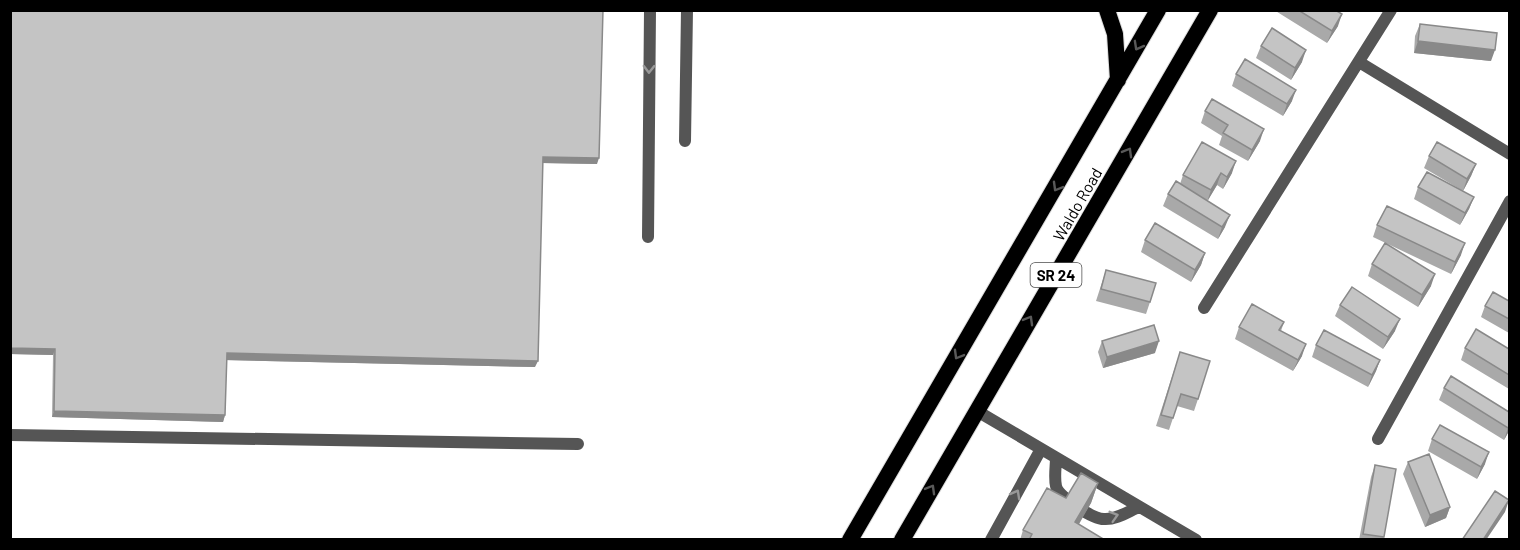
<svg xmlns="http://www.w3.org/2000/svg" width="1520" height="550" font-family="Barlow,sans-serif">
<rect width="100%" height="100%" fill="#fff"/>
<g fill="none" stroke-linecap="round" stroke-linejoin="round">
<g stroke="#dbdbdb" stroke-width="18">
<path id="trunk" d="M1107,10L1115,34L1118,80
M850,540L1158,10
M902,540L1210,10"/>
</g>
<path stroke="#555" stroke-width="12" d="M685,141L687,10
M648,237L650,10
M977,411L1196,540
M10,435L578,444
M1056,458C1056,466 1054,477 1056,486C1058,497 1093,519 1104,519C1116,520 1129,511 1139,507
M991,540L1041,449"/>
<path stroke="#555" stroke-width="12" d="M1359,62L1510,154
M1204,308L1391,10
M1378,439L1510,201"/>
<use href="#trunk" stroke="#000" stroke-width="16"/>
</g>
<path fill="#a9a9a9" d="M10,10L597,164L543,163L535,367L226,360L225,415L223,422L52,417L53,355L10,354Z
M1274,10H1335L1338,26L1327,43Z
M1420,24L1491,61L1414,53L1415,36Z
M1261,46L1302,62L1291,80L1256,58Z
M1236,74L1292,101L1283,116L1232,86Z
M1205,111L1260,141L1248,161L1219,145L1222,136L1201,123Z
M1429,156L1476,164L1471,176L1463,191L1424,168Z
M1232,173L1223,189L1217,185L1207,201L1225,227L1218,239L1163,206L1168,194L1180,184L1183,175Z
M1418,187L1474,197L1469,209L1460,225L1414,199Z
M1377,225L1461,255L1451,274L1373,237Z
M1145,240L1205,253L1201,265L1191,282L1141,252Z
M1372,264L1431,286L1418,307L1368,276Z
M1106,270L1150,302L1146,314L1096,301Z
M1509,301V333L1481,317L1485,306Z
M1340,305L1395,331L1383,349L1335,316Z
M1284,322L1281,331L1302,356L1293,371L1235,339L1239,327Z
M1102,341L1155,353L1103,368L1098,352Z
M1316,345L1380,360L1376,371L1368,387L1312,357Z
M1465,348L1509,349V389L1461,360Z
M1180,352L1198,399L1194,411L1177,406L1169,430L1156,426Z
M1444,388L1509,412V431L1504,440L1439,400Z
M1432,439L1485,464L1477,479L1428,451Z
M1408,462L1450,507L1446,518L1425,527L1403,474Z
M1375,465L1384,537L1383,540H1359L1371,477Z
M1098,483L1091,503L1078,524L1105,540H1020L1023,530L1066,498Z"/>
<path fill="#898989" d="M1342,14L1338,26L1327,43L1332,31Z
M1418,41L1495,50L1491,61L1414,53Z
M1306,50L1302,62L1291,80L1295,68Z
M1296,90L1292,101L1283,116L1287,104Z
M1264,129L1260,141L1248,161L1252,150Z
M543,157L599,158L597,164L541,163Z
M1236,161L1232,173L1223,189L1227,177Z
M1476,164L1471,176L1463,191L1467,179Z
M1221,173L1217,185L1207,202L1211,190Z
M1474,197L1469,209L1460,225L1465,213Z
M1230,215L1225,227L1218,239L1222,227Z
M1465,243L1461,255L1451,274L1455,262Z
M1205,253L1201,265L1191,282L1195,270Z
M1435,274L1431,286L1418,307L1422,295Z
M1400,319L1395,331L1383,349L1388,337Z
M1159,341L1155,353L1103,368L1107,357Z
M1306,344L1302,356L1293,371L1298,360Z
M10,348L55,349L53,355L10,354Z
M227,353L538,361L535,367L224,360Z
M1380,360L1376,371L1368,387L1372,375Z
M54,411L225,415L223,422L52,417Z
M1509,426V431L1504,440L1508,428Z
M1489,452L1485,464L1477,479L1481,467Z
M1098,483L1091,503L1070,540L1075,522Z
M1509,500L1505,512L1486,540H1483Z
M1450,507L1446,518L1425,527L1430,515Z"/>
<path fill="#c4c4c4" stroke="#898989" stroke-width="1.5" d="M10,10H603L599,158L543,157L538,361L227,353L225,415L54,411L55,349L10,348Z
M1298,10H1335L1342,14L1332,31Z
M1420,24L1497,33L1495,50L1418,41Z
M1272,28L1306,50L1295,68L1261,46Z
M1245,59L1296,90L1287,104L1236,74Z
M1212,99L1264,129L1252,150L1223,133L1228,125L1205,111Z
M1202,142L1236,161L1227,177L1221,173L1211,190L1183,175Z
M1437,142L1476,164L1467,179L1429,156Z
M1427,172L1474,197L1465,213L1418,187Z
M1176,181L1230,215L1222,227L1168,194Z
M1387,206L1465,243L1455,262L1377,225Z
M1155,223L1205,253L1195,270L1145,240Z
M1385,243L1435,274L1422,295L1372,264Z
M1106,270L1156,283L1150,302L1101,289Z
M1352,287L1400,319L1388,337L1340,305Z
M1493,292L1509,301V319L1485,306Z
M1252,304L1284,322L1279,330L1306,344L1298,360L1239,327Z
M1154,325L1159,341L1107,357L1102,341Z
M1476,329L1509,349V375L1465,348Z
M1324,330L1380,360L1372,375L1316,345Z
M1180,352L1210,361L1198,399L1181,394L1173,418L1161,415Z
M1451,376L1509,412V426L1508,428L1444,388Z
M1440,425L1489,452L1481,467L1432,439Z
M1429,454L1450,507L1430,515L1408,462Z
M1375,465L1396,469L1384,537L1363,534Z
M1081,473L1098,483L1075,522L1105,540H1029L1032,534L1023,530L1047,488L1066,498Z
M1495,491L1509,500L1483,540H1462Z"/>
<defs><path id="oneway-chevron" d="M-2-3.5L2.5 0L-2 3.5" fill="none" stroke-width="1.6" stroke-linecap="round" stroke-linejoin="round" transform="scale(1.5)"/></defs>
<g stroke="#595959">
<use href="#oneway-chevron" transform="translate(1138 46) rotate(119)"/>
<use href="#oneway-chevron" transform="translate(1128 152) rotate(-60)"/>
<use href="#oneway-chevron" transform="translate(1057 187) rotate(120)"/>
<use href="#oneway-chevron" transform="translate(1029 320) rotate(-60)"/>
<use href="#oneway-chevron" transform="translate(958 355) rotate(120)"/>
<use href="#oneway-chevron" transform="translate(931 489) rotate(-60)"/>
</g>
<g stroke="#999">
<use href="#oneway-chevron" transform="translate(649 69) rotate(91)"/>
<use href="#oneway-chevron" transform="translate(1016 494) rotate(-61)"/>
<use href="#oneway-chevron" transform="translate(1114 516) rotate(-17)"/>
</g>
<g text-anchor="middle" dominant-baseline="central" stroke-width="4.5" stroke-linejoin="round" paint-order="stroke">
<rect fill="#fff" stroke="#4c4c4c" stroke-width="1.5" x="1030.5" y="263" width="51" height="24" rx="4.5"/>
<g font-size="15" font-weight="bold" fill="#000">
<text x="1056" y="275">SR 24</text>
</g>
<g font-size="16" fill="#000" stroke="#fff">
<text transform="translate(1077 204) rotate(-60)">Waldo Road</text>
</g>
</g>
<rect width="1520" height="550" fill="none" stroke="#000000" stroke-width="24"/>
</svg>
